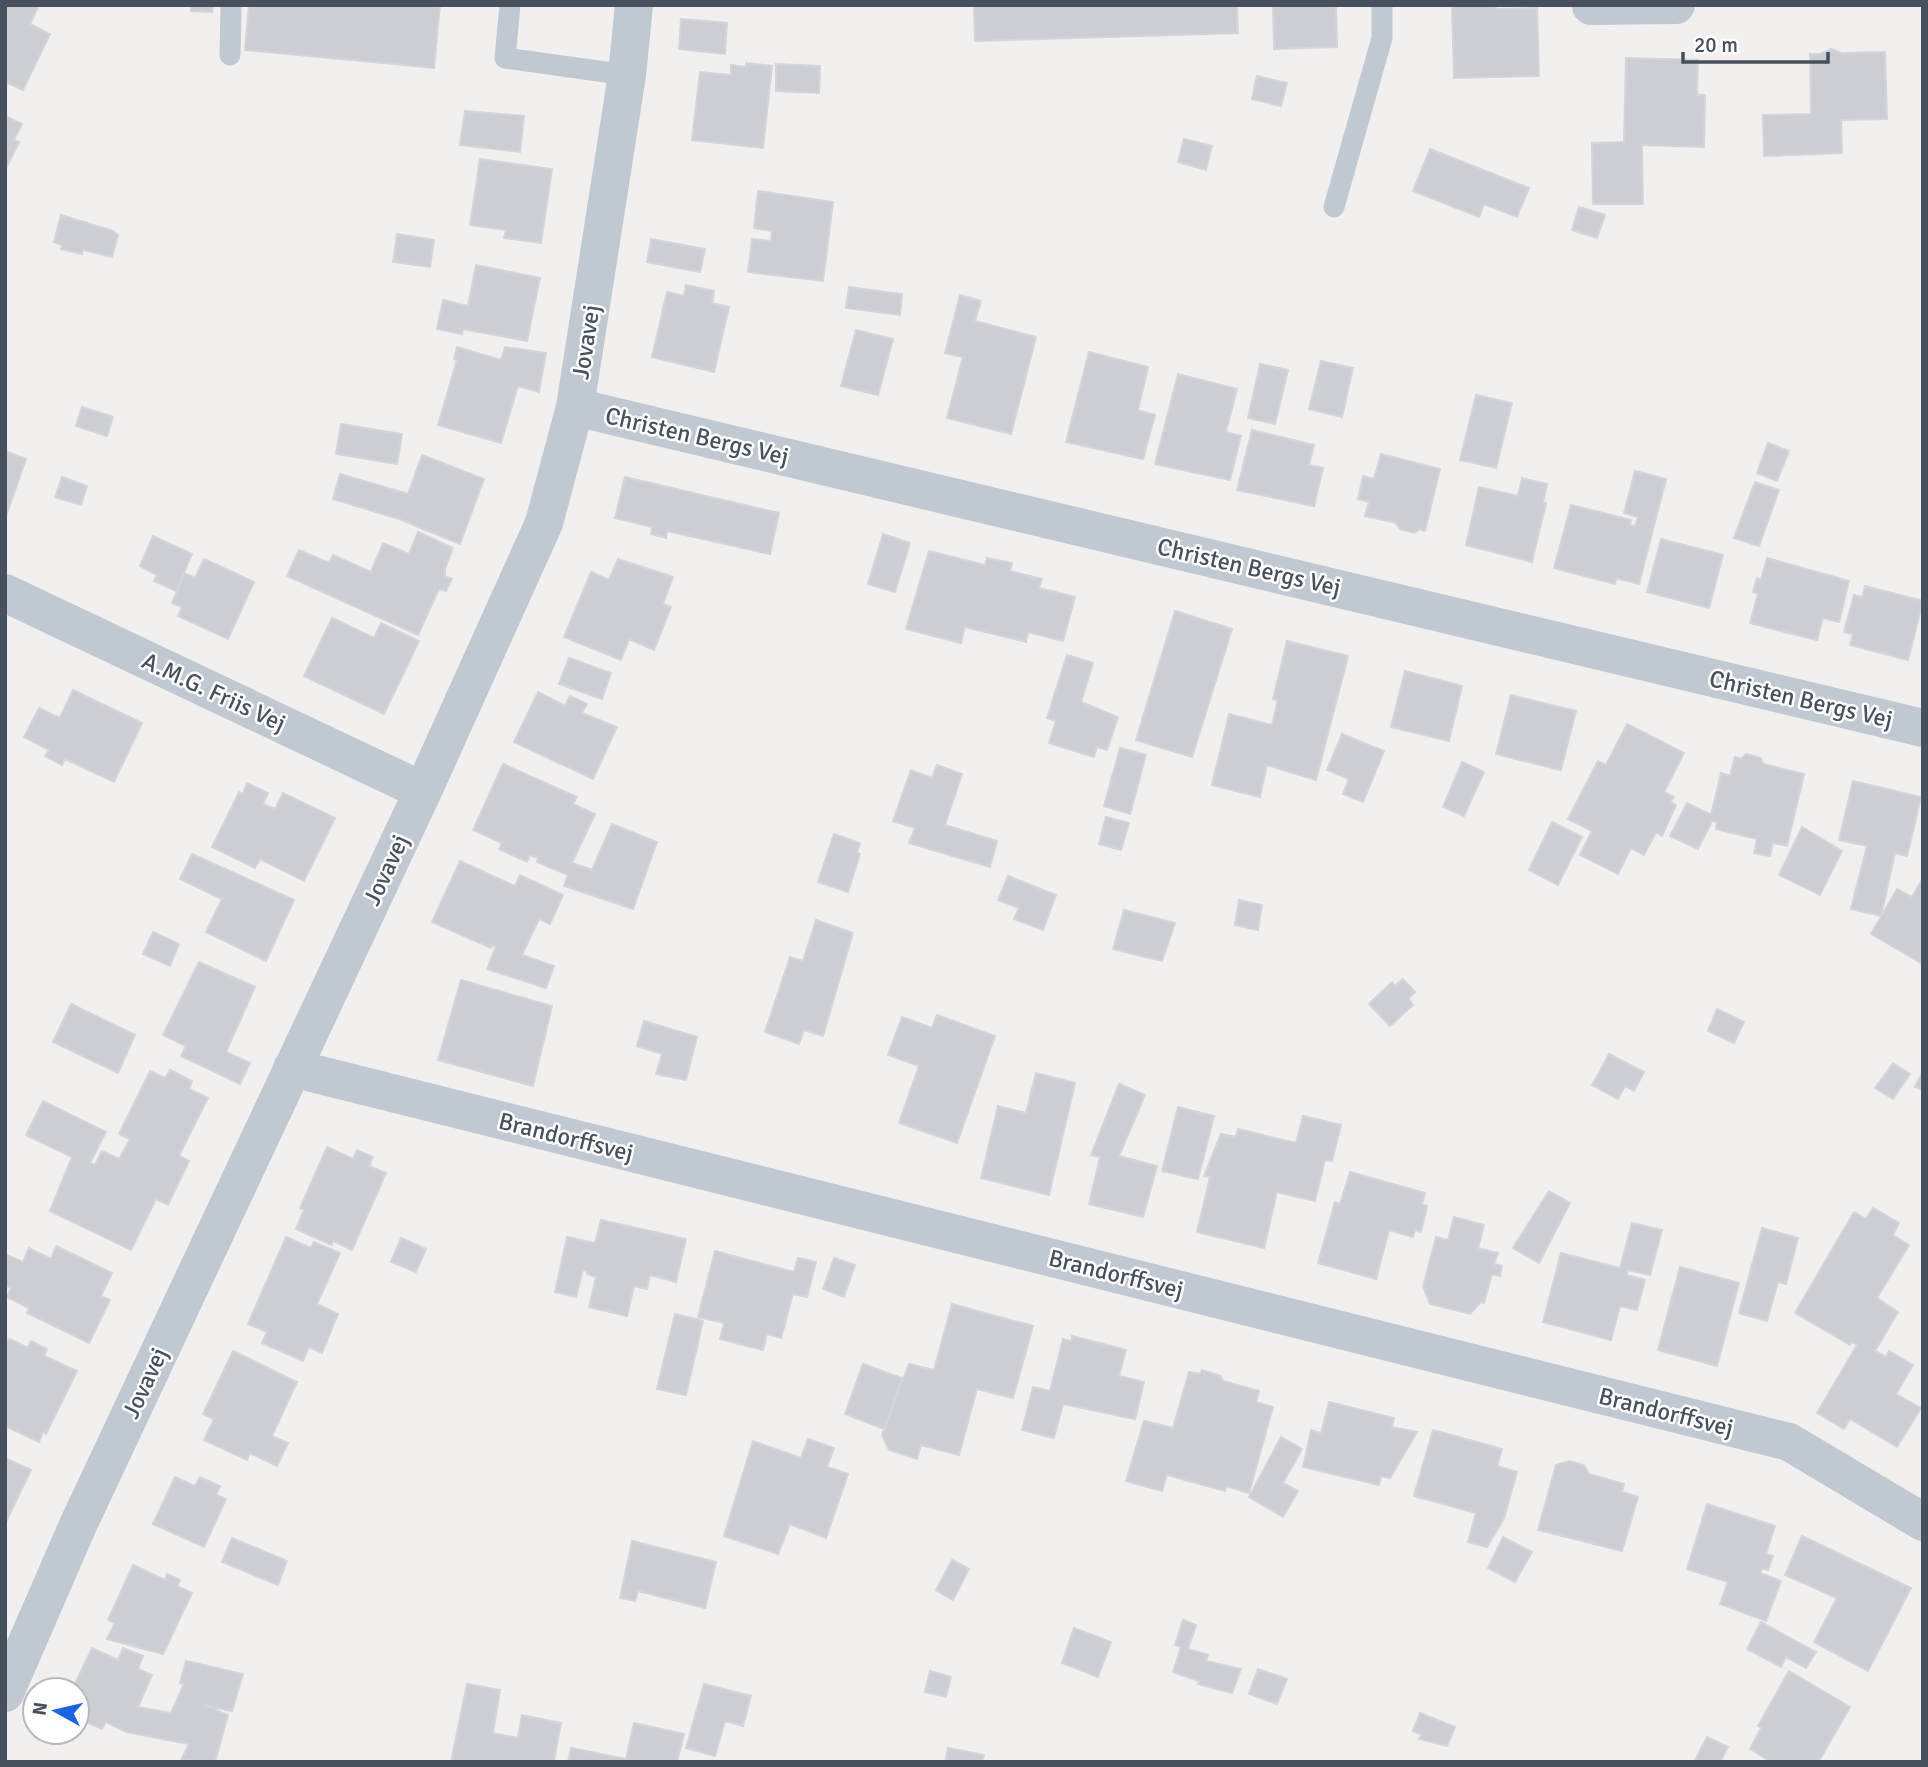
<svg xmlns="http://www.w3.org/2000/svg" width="1928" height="1767" font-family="Signika,sans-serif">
<rect width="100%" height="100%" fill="#f2efef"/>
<path fill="#ccced4" stroke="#d3d5db" stroke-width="2" d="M5,5H39L30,24L50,34L23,90L5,82Z
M191,5H213L212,12L191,11Z
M249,5H440L434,68L245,50Z
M974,5H1237L1238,33L975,41Z
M1273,5H1336L1337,47L1274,49Z
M1452,5H1496V9L1537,8L1539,76L1454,78Z
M681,19L727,23L725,54L679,49Z
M1831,49L1842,53L1885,52L1887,119L1841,120L1842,153L1764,156L1763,115L1811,114L1810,54H1820Z
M1626,58L1698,60L1697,95H1705L1704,147L1642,145L1643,204H1593L1592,143L1624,142Z
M746,63L772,66L763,148L692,140L700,72L731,75V65L746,67Z
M776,64L820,66L819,93L776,91Z
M1257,76L1287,83L1281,106L1252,99Z
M465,111L524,116L520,152L460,145Z
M5,116L22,124L14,140L19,142L5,170Z
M1184,139L1212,146L1206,170L1178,162Z
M1430,149L1529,188L1517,217L1484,204L1479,217L1413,191Z
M480,159L552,169L541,243L504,238L506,230L470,225Z
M758,191L833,202L823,281L748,272L752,239L771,241L772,231L754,228Z
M1579,207L1605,215L1597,238L1572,230Z
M61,215L113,231L118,235L112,257L83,250L82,254L61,249L62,245L54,242Z
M397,234L434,240L430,267L393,262Z
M651,239L705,249L700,272L647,262Z
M476,265L540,278L527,341L463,329L462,334L437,329L443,300L468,306Z
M686,285L714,291L712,303L729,307L714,372L652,357L667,292L684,296Z
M849,287L902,294L900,315L846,308Z
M960,295L981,301L975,321L1036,337L1011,434L947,418L963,357L945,353Z
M856,330L893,339L878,395L841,386Z
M457,347L501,360L505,347L546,353L539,392L518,386L501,443L438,425L457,360L454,359Z
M1089,352L1148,367L1138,410L1155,415L1143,459L1066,442Z
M1321,361L1353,368L1342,417L1309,409Z
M1260,364L1288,370L1275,424L1248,418Z
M1178,374L1237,389L1226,432L1241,436L1230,480L1155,464Z
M1476,395L1512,403L1496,468L1460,460Z
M82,407L113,417L107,436L76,426Z
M341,424L402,434L397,464L336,454Z
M1252,430L1314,445L1309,465L1323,468L1314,506L1237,490Z
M1768,443L1789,451L1777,481L1757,473Z
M5,451L26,459L5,519Z
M1381,454L1440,469L1425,531L1420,529L1414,533L1400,529L1396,523L1365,516L1369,502L1358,499L1363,476L1374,479Z
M422,455L484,479L460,544L399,519L333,499L340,474L408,494Z
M1635,471L1666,479L1639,584L1616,578L1615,584L1554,568L1571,505L1631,520L1630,525L1635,526L1638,517L1624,513Z
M62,477L87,486L81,505L55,497Z
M625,477L779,513L770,554L667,531L666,538L651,534L652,527L615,518Z
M1522,478L1547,484L1543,503H1546L1532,562L1466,545L1479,487L1518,496Z
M1755,482L1779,490L1759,546L1734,538Z
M418,532L453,548L445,569V576L452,579L446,591L439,589L418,635L287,576L299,550L329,563L333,555L371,572L383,543L409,554Z
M883,534L910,543L895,592L868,584Z
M153,536L192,554L176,591L154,581L157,575L140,566Z
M1661,539L1723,555L1709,608L1647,592Z
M929,551L985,565L987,558L1012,563L1010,571L1042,579L1039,588L1075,597L1063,641L1028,632L1026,642L965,627L961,643L906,629Z
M1767,558L1849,581L1839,622L1823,618L1817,640L1750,623L1758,594L1753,592L1757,578L1761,580Z
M204,559L254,582L228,639L178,616L182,607L172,603L185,573L195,578Z
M618,559L673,577L663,604L671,607L654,650L629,639L621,660L564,637L591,572L609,580Z
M1865,586L1923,601L1908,660L1850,645L1853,634L1844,632L1854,595L1862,597Z
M1175,611L1232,629L1192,757L1136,740Z
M332,618L374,638L381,623L419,641L384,714L304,676Z
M1287,641L1348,656L1316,780L1267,765L1260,797L1212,785L1229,714L1272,725L1278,700L1273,699Z
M1067,655L1093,663L1081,702L1118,717L1107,750L1097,747L1094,757L1049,743L1056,721L1047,718Z
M569,658L611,673L602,699L559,684Z
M1405,671L1462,686L1449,741L1391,727Z
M73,690L142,723L114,782L65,759L62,765L45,756L49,750L24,737L39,708L60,718Z
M538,692L565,706L570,696L587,704L582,713L617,727L593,779L514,742Z
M1511,695L1576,711L1561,770L1496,754Z
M1627,724L1684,753L1664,792L1674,797L1670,802L1676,805L1662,836L1656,832L1644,855L1631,848L1618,874L1580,855L1592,831L1568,819L1598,761L1606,765Z
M1342,734L1384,751L1363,802L1343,794L1349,779L1327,770Z
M1120,748L1146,755L1130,814L1104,806Z
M1746,754L1761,758L1763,764L1804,774L1787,846L1773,843L1770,856L1754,853L1757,839L1716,829L1717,822L1712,821L1698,849L1670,836L1687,803L1711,815L1721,773L1730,776L1735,757L1741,759Z
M1462,762L1484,772L1464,816L1443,807Z
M503,764L577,797L573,804L595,814L572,863L592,870L612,824L657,842L633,909L564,886L568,875L537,862L538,858L530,855L527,862L499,849L502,843L473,830Z
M937,765L962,774L945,825L997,841L990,867L909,843L915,828L893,821L911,770L932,778Z
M1853,781L1921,797L1907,856L1895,853L1881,916L1851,909L1867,846L1839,840Z
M247,783L268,793L263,804L275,809L283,793L335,818L304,881L260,859L255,868L212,847L239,792L243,794Z
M1106,817L1129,823L1121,850L1099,844Z
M1552,822L1582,837L1558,885L1529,870Z
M1802,827L1842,851L1820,895L1779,875Z
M834,834L860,843L857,852L860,854L848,892L818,882Z
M192,854L294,900L266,961L206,932L222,899L180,879Z
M460,861L515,886L520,875L563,895L550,924L539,919L522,955L554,966L546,988L487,969L496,946L492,945L491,948L432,922Z
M1008,876L1056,895L1043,930L1014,919L1019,908L998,900Z
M1923,878V964L1871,934L1897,889L1912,897Z
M1239,900L1262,905L1258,930L1235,925Z
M1124,910L1175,923L1162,961L1113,949Z
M816,920L853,933L823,1036L804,1030L799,1044L765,1032L790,957L803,961Z
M153,932L179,944L170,966L143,954Z
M199,962L255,987L226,1052L250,1063L240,1084L181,1056L186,1046L163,1035Z
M1403,979L1415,992L1408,999L1413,1005L1390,1026L1369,1004L1392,982L1395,986Z
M461,980L552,1006L533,1086L438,1060Z
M71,1004L135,1035L118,1073L53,1042Z
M1717,1009L1744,1022L1734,1043L1708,1031Z
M937,1015L995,1036L957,1143L899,1123L919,1066L888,1055L902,1017L932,1028Z
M644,1021L697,1037L686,1080L656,1074L662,1054L637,1046Z
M1609,1054L1644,1072L1634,1091L1625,1086L1618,1099L1592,1085Z
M1893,1063L1910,1074L1893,1099L1875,1088Z
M170,1070L192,1081L189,1089L208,1098L179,1156L189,1161L168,1205L156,1199L131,1250L50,1211L72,1157L26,1135L43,1101L106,1132L90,1163L95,1165L102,1151L119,1159L130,1139L119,1134L150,1071L165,1078Z
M1923,1071V1090L1915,1087Z
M1036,1073L1075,1083L1049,1195L981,1178L998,1106L1026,1113Z
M1119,1084L1145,1095L1119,1156L1157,1166L1143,1217L1089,1204L1100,1157L1091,1155Z
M1178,1107L1214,1116L1198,1179L1162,1171Z
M1303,1116L1341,1125L1332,1161L1325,1160L1315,1201L1277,1192L1264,1248L1197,1232L1210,1177L1204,1176L1221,1134L1236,1137L1238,1129L1296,1143Z
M327,1147L353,1159L357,1150L373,1157L369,1166L386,1173L352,1250L333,1241L332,1245L296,1229L304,1210L300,1208Z
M1350,1172L1425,1193L1422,1204L1427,1206L1421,1232L1415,1230L1413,1237L1389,1230L1376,1279L1318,1263L1335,1202L1340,1204Z
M1549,1191L1570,1203L1539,1263L1513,1248Z
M1873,1208L1899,1223L1893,1235L1909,1245L1877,1298L1898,1312L1875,1351L1886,1357L1889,1351L1913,1365L1896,1394L1921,1408L1897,1447L1850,1419L1844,1429L1817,1413L1857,1345L1852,1342L1850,1345L1795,1313L1854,1212L1866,1219Z
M1454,1217L1484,1225L1478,1248L1498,1253L1494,1264L1502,1266L1500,1276L1492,1274L1484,1303L1481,1302L1470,1314L1430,1304L1423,1287L1436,1237L1448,1240Z
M601,1220L686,1239L676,1282L650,1275L647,1289L634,1286L627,1316L589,1307L596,1277L587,1274V1271L583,1270L576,1297L555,1292L567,1237L595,1243Z
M1632,1223L1662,1230L1650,1275L1628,1270L1627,1275L1645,1280L1637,1310L1620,1306L1611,1340L1543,1322L1561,1253L1620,1268Z
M1762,1228L1798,1238L1786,1284L1778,1282L1767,1321L1739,1313Z
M286,1237L311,1248L314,1242L340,1253L317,1304L338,1314L322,1353L309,1347L303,1361L262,1343L267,1332L248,1324Z
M401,1238L426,1249L416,1272L391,1262Z
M56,1246L112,1273L101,1296L110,1300L89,1343L27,1313L29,1308L7,1297L11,1288L5,1285V1254L23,1262L29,1248L51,1259Z
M715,1251L794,1272L798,1258L816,1262L807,1297L793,1294L781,1338L767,1334L763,1350L720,1339L724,1323L698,1317Z
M834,1258L855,1265L844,1297L823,1289Z
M1680,1267L1739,1283L1717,1366L1658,1350Z
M952,1304L1033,1326L1013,1398L977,1389L959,1455L921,1445L917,1459L889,1450L882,1435L909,1364L934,1370Z
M675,1314L703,1321L686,1395L657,1389Z
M1072,1336L1126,1350L1119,1376L1144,1382L1135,1419L1063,1404L1054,1438L1022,1430L1033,1387L1050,1391L1063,1339L1071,1341Z
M10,1339L28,1348L31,1341L47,1349L44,1356L77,1371L46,1434L43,1432L39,1442L5,1426V1342Z
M233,1351L297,1382L272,1436L288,1443L277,1466L250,1453L247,1460L204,1440L214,1419L203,1414Z
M863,1364L902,1378L884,1429L845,1414Z
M1202,1370L1221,1376L1223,1381L1259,1391L1256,1402L1273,1407L1249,1493L1226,1486L1225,1491L1167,1475L1162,1491L1126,1481L1144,1421L1173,1428L1189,1372L1200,1374Z
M1329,1402L1394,1418L1392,1427L1417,1432L1390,1478L1381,1476L1379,1485L1303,1467L1311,1430L1321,1433Z
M1433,1430L1502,1449L1497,1466L1517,1472L1504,1518L1487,1547L1468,1542L1476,1513L1414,1496Z
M1281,1437L1302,1449L1283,1483L1298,1491L1283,1517L1249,1497Z
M808,1439L834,1448L827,1467L848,1474L826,1538L790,1524L778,1554L724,1536L753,1441L801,1458Z
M5,1458L31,1470L5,1524Z
M1569,1461L1584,1465L1589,1474L1624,1484L1622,1492L1638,1497L1622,1551L1538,1530L1556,1465Z
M175,1477L195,1486L200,1477L220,1486L216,1495L226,1499L204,1547L153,1524Z
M1707,1504L1775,1526L1766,1554L1773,1556L1768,1570L1762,1568L1760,1573L1781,1581L1766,1621L1720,1604L1728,1582L1687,1569Z
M1802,1536L1911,1588L1868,1671L1814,1642L1837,1598L1785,1575Z
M1503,1537L1532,1552L1515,1582L1488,1568Z
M232,1538L287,1561L278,1585L222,1562Z
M632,1541L716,1562L705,1608L638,1591L635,1601L620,1598Z
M952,1560L969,1569L953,1600L936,1590Z
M133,1565L165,1580L167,1574L180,1580L177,1586L192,1593L163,1654L107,1639L115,1623L108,1620Z
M1183,1620L1196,1625L1188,1649L1208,1655L1206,1661L1241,1669L1232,1693L1198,1684L1199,1681L1173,1672L1181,1647L1175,1645Z
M1761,1622L1816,1652L1806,1668L1786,1657L1781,1667L1747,1649Z
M1074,1628L1111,1642L1098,1677L1062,1663Z
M92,1648L118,1660L123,1648L143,1656L138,1669L152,1675L138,1707L171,1713L184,1684L180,1683L186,1661L243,1674L232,1711L204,1705L228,1715L215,1762L181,1760L189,1744L126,1732L106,1722L102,1729L84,1721L86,1714L77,1710V1690H72Z
M1258,1669L1287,1679L1277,1704L1249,1694Z
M930,1671L951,1677L946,1697L925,1692Z
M1789,1671L1850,1707L1819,1761L1771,1762L1750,1749L1761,1728L1758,1726Z
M467,1684L500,1690L493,1733L518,1738L522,1715L561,1723L554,1762H451Z
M704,1684L751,1696L743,1726L725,1721L715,1756L686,1748Z
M1420,1713L1455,1727L1447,1746L1419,1739L1422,1735L1413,1731Z
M634,1723L684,1734L677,1762H568L571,1748L626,1759Z
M1707,1737L1728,1747L1720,1762H1694Z
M948,1748L984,1755L982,1762H945Z"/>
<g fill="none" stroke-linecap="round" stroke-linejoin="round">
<path stroke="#c0c9d1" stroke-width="21" d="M510,5L505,58L627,75
M230,55L231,5
M1334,207L1382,38V5"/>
<path stroke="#c0c9d1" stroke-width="38" d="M1591,6L1676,5
M575,407L1923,728
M5,593L423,791
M292,1068L1789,1442L1923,1522
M5,1693L78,1525L423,791L544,523L575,407L627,75L634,5"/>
</g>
<g text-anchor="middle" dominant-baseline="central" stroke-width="5" stroke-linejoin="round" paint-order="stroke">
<g font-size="24" fill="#47515d" stroke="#fff">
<text transform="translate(586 342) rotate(-81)">Jovavej</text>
<text transform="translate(697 436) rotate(13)">Christen Bergs Vej</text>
<text transform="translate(1249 567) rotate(13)">Christen Bergs Vej</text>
<text transform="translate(214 692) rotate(25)">A.M.G. Friis Vej</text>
<text transform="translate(1801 699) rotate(13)">Christen Bergs Vej</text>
<text transform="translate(386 870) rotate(-65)">Jovavej</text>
<text transform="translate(566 1137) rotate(14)">Brandorffsvej</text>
<text transform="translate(1116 1274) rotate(14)">Brandorffsvej</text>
<text transform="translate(145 1383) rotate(-65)">Jovavej</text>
<text transform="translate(1666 1412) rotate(14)">Brandorffsvej</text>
</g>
</g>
<rect width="1928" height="1767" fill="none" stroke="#47515d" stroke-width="14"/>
<g transform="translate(56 1711) rotate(278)"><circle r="33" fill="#ffffff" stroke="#b5b9be" stroke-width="2"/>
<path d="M0-5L12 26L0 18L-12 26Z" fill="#1a63e1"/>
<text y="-10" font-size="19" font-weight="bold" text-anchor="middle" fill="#47515d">N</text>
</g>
<path d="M1683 52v10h145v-10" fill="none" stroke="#47515d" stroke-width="3.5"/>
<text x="1694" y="52" font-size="21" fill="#47515d" stroke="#ffffff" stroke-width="5" paint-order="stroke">20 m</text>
</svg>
